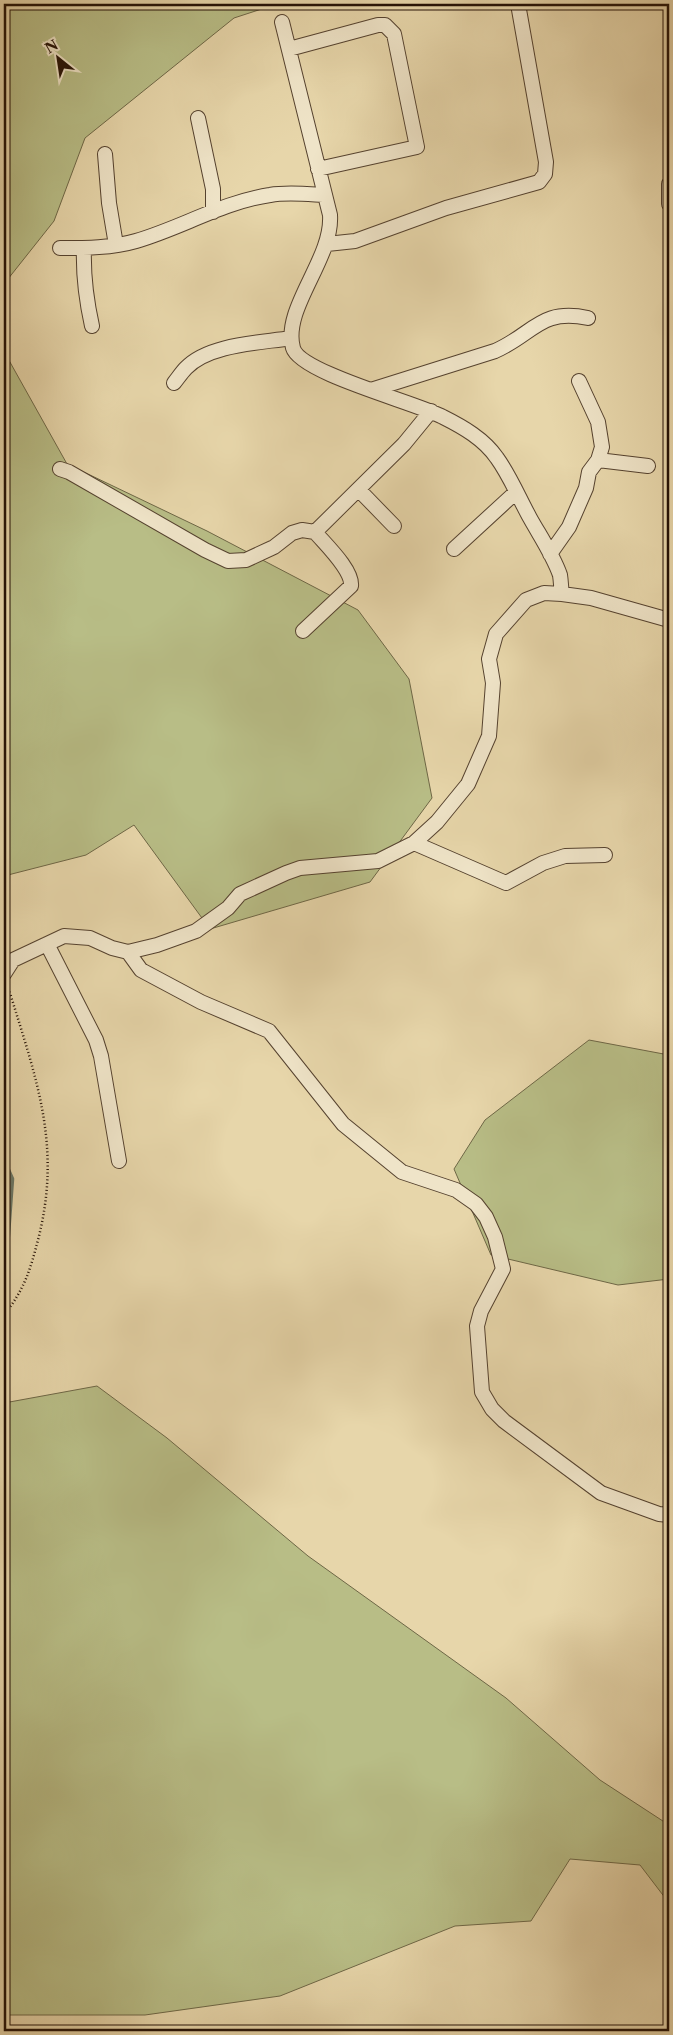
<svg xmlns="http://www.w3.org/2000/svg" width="673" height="2035" font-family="'Libre Caslon Text',serif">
<rect width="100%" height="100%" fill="#e7d6aa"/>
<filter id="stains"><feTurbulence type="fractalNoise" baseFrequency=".004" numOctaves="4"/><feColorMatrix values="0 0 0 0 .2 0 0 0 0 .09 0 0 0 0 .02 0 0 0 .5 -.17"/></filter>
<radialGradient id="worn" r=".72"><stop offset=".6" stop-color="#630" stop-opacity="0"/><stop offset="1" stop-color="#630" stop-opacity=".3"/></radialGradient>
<path fill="#b8bd86" stroke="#6e6746" d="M4,4H277L234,18L85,138L54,221L4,284Z
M4,338L6,355L67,464L207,531L358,610L409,679L432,798L370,882L210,929L134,825L86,855L4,876Z
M589,1040L669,1055V1279L618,1285L491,1255L454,1169L485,1120Z
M97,1386L167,1438L308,1556L506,1698L600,1780L669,1825V1903L640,1865L570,1859L531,1921L455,1926L280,1996L145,2015H6L4,2010V1403Z"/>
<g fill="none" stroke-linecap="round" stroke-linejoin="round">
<path stroke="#697665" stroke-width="4.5" d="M4,1161L12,1179L7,1248L4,1257"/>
<g stroke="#55422f" stroke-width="16">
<path id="street" d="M282,22L330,215C333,259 282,308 293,348C300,373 417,403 443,417C463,427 484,439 497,458C510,476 519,498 530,518C540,536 553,555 560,575C561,581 561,588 562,594
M289,49L378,25H385L394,34L417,147L318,169
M198,118L213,189V212
M105,154L109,203L116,245
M669,184V204
M327,244L355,241L446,208L539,182L545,174L546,162L518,4
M60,248C86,248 112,248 136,241C181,228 223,202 270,195C287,192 306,194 323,195
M84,248C83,275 86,299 92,326
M174,383C178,378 182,372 186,368C209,344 260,343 291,338
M371,390L495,351C534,334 540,308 588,318
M598,460L648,466
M60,469L69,472L205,550L228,561L246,560L274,547L292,533L302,530L315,532C325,544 353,570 351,586L303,631
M359,490L394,526
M315,532L404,444L431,411
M454,549L516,492
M550,554L569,527L586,488L589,472L598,460L602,447L598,422L579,381
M414,843L506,883L543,863L565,856L605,855
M47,944L96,1040L101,1056L119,1161
M128,952L141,970L201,1002L269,1031L343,1124L402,1172L456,1190L476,1204L486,1217L495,1237L503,1269L481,1311L477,1326L482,1392L492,1409L504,1421L601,1493L659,1514L669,1515
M4,974L13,960L64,936L90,938L112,948L128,952L157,945L196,931L228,908L240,894L286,873L300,868L378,861L414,843L437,822L468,784L489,736L493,683L489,659L496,634L526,600L544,593L562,594L591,598L669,620"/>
</g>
<path stroke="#241106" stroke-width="2.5" stroke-dasharray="1 2.5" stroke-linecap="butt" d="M4,1315C24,1290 30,1271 38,1240C62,1147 37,1081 10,993L6,988"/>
<use href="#street" stroke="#efe4c8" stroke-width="14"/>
</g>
<rect width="673" height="2035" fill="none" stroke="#e7d6aa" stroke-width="20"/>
<rect x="5" y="5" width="663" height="2025" fill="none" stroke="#241106" stroke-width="2.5"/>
<rect x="10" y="10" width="653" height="2015" fill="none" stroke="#241106"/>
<g transform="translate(58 58) rotate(330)" stroke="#efe4c8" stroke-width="4" paint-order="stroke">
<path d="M0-4L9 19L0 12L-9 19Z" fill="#241106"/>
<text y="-8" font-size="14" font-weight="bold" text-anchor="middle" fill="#241106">N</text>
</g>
<rect width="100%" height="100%" filter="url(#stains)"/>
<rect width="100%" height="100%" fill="url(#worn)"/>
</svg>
